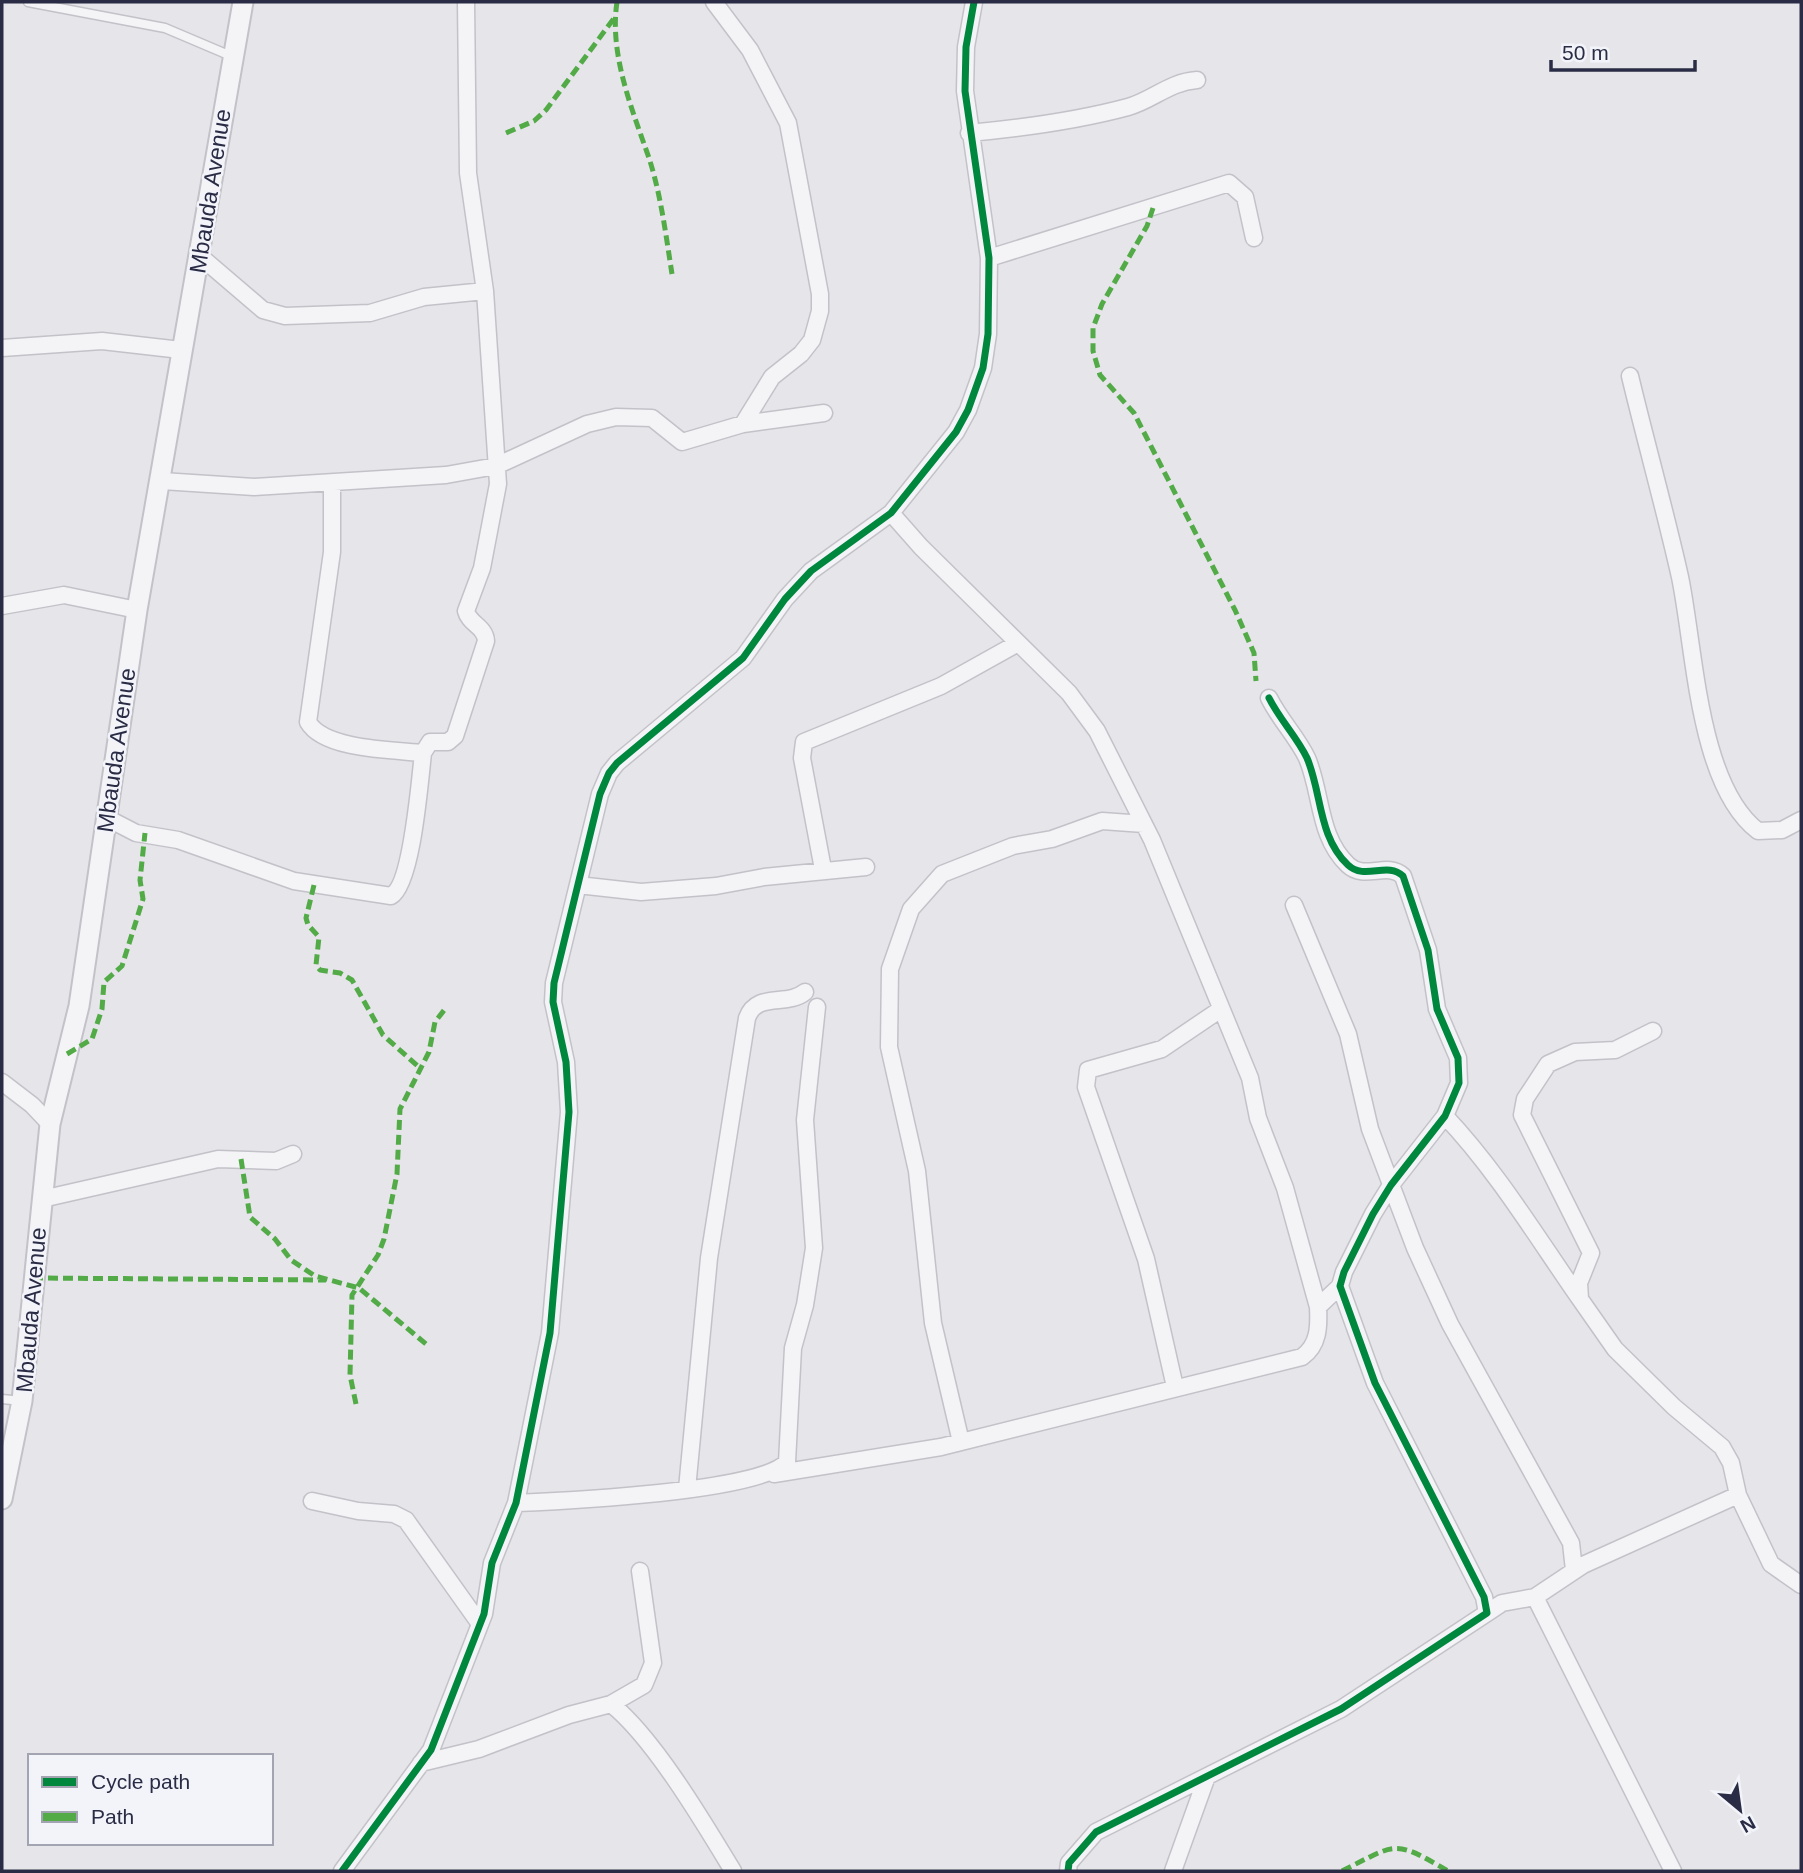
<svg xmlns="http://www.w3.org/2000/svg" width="1803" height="1873" font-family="Arial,sans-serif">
<rect width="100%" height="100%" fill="#e5e5ea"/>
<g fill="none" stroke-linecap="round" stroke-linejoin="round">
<g stroke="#c2c2c8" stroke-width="11">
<path id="service" d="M28,2L165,28L231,56
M2,1399L22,1401"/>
</g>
<g stroke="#c2c2c8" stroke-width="19">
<path id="minor" d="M714,2L750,50L788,123L820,294V311L812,340L801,354L772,377L743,424
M969,133C1023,128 1076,121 1128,107C1153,100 1169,82 1197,80
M201,257L263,310L285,316L370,313L424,297L485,291
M989,258L1229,183L1245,197L1254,238
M2,348L102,341L181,350
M1630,376C1646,443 1665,510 1680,577C1695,649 1698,785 1758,831L1782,830L1801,820
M162,481L254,487L446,475L496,466L587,424L616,417L652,418L682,442L743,424L824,413
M332,484V552L308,722C324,750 394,750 423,753
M891,513L921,547L1069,693L1097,731L1152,840L1250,1078L1258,1118L1285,1188L1318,1307
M2,606L64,595L137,610
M105,817L136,833L178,840L294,881L391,896C412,885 420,779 423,753L430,742H448L455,736L486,641C485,626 469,624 466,611L482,568L498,484L485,291L468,173L466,2
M823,869L802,758L804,742L941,686L1018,643
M578,885L641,892L716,886L764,877L866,867
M1294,905L1348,1034L1370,1129L1415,1248L1450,1324L1571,1543L1574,1570
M1653,1031L1615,1050L1575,1052L1548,1064L1525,1099L1522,1115L1591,1253L1579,1283L1580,1299L1615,1349L1674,1407L1722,1447L1731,1463L1738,1495
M2,1082L32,1105L50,1124
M1445,1116C1497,1171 1536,1236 1580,1299
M42,1199L218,1159L276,1161L293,1154
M1175,1387L1146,1259L1086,1087L1088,1070L1162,1049L1221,1009
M961,1442L933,1323L917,1171L889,1047L890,969L911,909L942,874L1013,846L1052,839L1102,821L1144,824
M774,1474L941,1447L1302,1357C1319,1345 1319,1326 1318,1307L1340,1286
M687,1489L709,1258L747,1018C757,991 787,1007 805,992
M312,1501L358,1511L394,1514L406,1520L480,1624
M516,1503C564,1501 759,1492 787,1462L793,1348L805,1305L814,1248L805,1120L817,1007
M1535,1597L1673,1871
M1487,1613L1502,1603L1535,1597L1583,1565L1738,1495L1771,1564L1801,1585
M611,1704C653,1737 704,1823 733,1871
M421,1763L479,1749L569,1715L611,1704L644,1685L653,1663L640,1571
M342,1871L431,1750L484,1614L492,1563L516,1503L550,1333L569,1112L566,1062L553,1002L554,983L600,794L609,773L617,763L743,658L785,599L811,571L891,513L956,432L968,410L983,368L988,334L989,258L965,91L966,47L974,2
M1068,1871L1069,1863L1096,1832L1341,1709L1487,1613L1484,1597L1375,1383L1340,1286L1344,1272L1373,1214L1391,1185L1445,1116L1459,1083L1458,1058L1437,1009L1428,950L1403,876C1387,861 1365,881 1348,865C1318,837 1322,793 1307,758C1297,737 1280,720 1269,698
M1173,1871L1206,1779"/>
</g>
<g stroke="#c2c2c8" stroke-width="23">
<path id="tertiary" d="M2,1499L22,1401L50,1124L79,1006L137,610L243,2"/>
</g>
<use href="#service" stroke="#f4f4f7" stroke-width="8"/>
<use href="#minor" stroke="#f4f4f7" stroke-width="16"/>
<use href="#tertiary" stroke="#f4f4f7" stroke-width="19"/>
<path stroke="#53ab47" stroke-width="5" stroke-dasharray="10 5" stroke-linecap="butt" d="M617,2C609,54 632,109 649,158C661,195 666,236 672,274
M506,133L534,121L546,110L615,17
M1153,208L1147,226L1102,304L1093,328V351L1100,375L1134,413L1235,610L1254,653L1256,681
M314,885L306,918L308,925L319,937L316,965L320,970L340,973L352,980L383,1035L421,1069
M67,1054L92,1039L102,1009L104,982L122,966L143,899L140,880L145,833
M241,1159L250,1217L275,1239L291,1260L315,1276L359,1288L426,1344
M33,1278L326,1280
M356,1404L350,1375L352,1295L378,1255L384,1239L397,1174L400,1109L429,1052L435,1022L445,1009
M1342,1871C1398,1843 1393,1839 1448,1871"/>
<g stroke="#f3f4f9" stroke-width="11">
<path id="cycleway" d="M342,1871L431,1750L484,1614L492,1563L516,1503L550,1333L569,1112L566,1062L553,1002L554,983L600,794L609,773L617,763L743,658L785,599L811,571L891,513L956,432L968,410L983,368L988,334L989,258L965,91L966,47L974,2
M1068,1871L1069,1863L1096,1832L1341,1709L1487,1613L1484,1597L1375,1383L1340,1286L1344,1272L1373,1214L1391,1185L1445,1116L1459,1083L1458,1058L1437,1009L1428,950L1403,876C1387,861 1365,881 1348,865C1318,837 1322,793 1307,758C1297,737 1280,720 1269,698"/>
</g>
<use href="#cycleway" stroke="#00873e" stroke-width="7"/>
</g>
<g text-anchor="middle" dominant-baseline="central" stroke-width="5" stroke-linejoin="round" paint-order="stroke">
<g font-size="23" fill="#2a2c45" stroke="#f3f4f9">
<text transform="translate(210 191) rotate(-81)">Mbauda Avenue</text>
<text transform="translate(116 750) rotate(-82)">Mbauda Avenue</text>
<text transform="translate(31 1310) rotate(-85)">Mbauda Avenue</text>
</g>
</g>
<rect width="1803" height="1873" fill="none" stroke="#2a2c45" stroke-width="7"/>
<rect x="28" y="1754" width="245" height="91" fill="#f3f4f9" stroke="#a3a4b1" stroke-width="2"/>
<rect x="42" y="1777" width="35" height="10" fill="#00873e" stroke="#a3a4b1" stroke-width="2"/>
<text x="91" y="1789" font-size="21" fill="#2a2c45">Cycle path</text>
<rect x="42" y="1812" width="35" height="10" fill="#53ab47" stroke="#a3a4b1" stroke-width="2"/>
<text x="91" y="1824" font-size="21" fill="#2a2c45">Path</text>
<g transform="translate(1740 1810) rotate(151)" stroke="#f3f4f9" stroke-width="5" paint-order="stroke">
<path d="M0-5L12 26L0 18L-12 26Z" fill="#2a2c45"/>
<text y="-10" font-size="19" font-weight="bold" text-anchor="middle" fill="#2a2c45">N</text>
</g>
<path d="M1551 60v10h144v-10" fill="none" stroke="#2a2c45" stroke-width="3.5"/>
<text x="1562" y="60" font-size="21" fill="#2a2c45" stroke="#f3f4f9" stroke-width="5" paint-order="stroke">50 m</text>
</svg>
